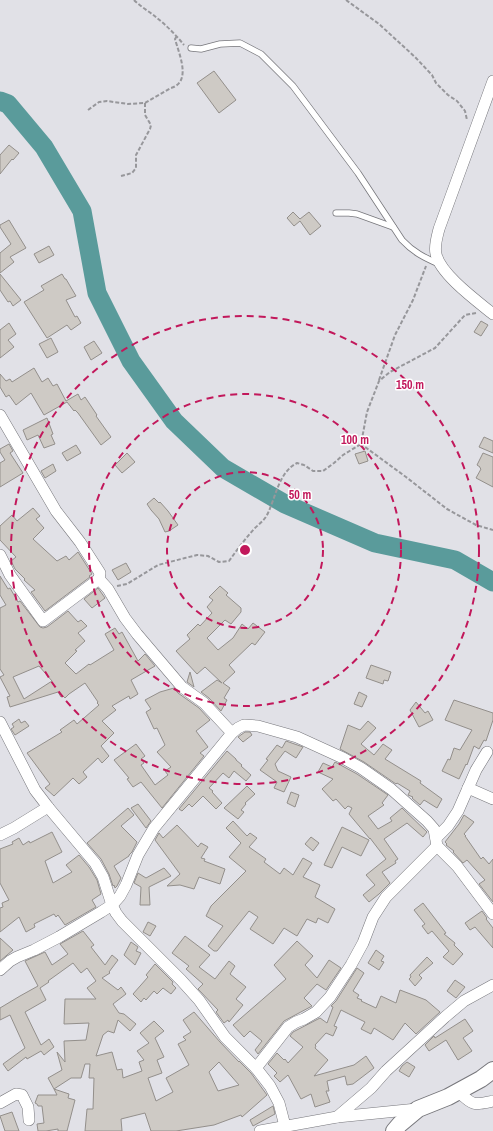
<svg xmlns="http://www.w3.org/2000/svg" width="493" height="1131" viewBox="0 0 493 1131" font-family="'Archivo Narrow',sans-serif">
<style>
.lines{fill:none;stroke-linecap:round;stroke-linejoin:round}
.river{stroke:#5a9b9b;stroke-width:19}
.building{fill:#cecac5;stroke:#938f8b;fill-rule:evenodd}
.lane-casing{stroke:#77777c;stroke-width:7}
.street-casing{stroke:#77777c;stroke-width:12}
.secondary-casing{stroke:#77777c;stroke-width:18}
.path{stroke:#97979b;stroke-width:2;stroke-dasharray:4 2;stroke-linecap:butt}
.lane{stroke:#fff;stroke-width:5.5}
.street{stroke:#fff;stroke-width:11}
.secondary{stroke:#fff;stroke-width:16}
.ring{fill:none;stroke:#c2185b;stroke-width:2;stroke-dasharray:7 5}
.centre{fill:#c2185b;stroke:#fff;stroke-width:2}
.ring-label{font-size:12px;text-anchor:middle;font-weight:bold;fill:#c2185b;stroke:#fff;stroke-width:3;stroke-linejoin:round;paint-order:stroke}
</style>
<rect width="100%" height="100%" fill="#e1e1e7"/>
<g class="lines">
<!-- river -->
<polyline class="river" points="0,101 8,104 44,147 82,211 97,293 131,361 174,421 223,468 285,504 375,543 455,560 493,582"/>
</g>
<!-- building -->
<g class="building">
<polygon points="214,71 236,100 219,113 197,83"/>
<polygon points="9,145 19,153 13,160 12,159 0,174 0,155"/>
<polygon points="293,212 300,219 309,212 321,226 310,235 300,221 294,226 287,218"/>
<polygon points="9,220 26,248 10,257 14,262 0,273 0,253 11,244 0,227 0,225"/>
<polygon points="49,246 54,255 39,263 34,254"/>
<polygon points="0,274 21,300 13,306 10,301 8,302 0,290"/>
<polygon points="62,274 65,279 66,279 76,296 66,300 75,317 77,316 81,323 71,330 67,325 47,338 24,302 44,290 41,286"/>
<polygon points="481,321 488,325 481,336 474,332"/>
<polygon points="9,323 16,334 8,340 14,347 0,358 0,330"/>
<polygon points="51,338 58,352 47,358 39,344"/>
<polygon points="94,341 102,353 91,360 84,347"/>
<polygon points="34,368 42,382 48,378 53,386 57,384 66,401 78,394 81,400 85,397 97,415 96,416 111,437 101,445 78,413 75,410 74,411 67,402 44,415 31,393 16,405 9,395 6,397 0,387 0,374 6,381 10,379 12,382"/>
<polygon points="47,418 53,434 51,435 55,444 44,448 38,435 27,440 23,430"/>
<polygon points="484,437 493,441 493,453 479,447"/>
<polygon points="9,444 13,451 10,453 23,473 0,487 0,463 5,460 0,452 0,449"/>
<polygon points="76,445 81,453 67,461 62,453"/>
<polygon points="365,451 368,461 359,464 355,454"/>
<polygon points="127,453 135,462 122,473 115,465"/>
<polygon points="483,453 493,457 493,487 476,478 481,469 480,468 480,467 477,465"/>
<polygon points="53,464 56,471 45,478 41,471"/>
<polygon points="154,498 159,503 160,502 168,511 178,525 169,531 165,532 159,519 151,510 147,504"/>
<polygon points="33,508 40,516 36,519 44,528 33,539 57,561 66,556 69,560 78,552 92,574 89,576 90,577 45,611 31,592 35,590 24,580 25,579 15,569 11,561 16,557 0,540 0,526 12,515 17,521"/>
<polygon points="126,563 131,572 118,580 112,570"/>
<path d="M0,576L8,589L10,588L18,602L20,601L40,627L43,628L47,627L68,611L78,622L81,620L87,626L78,633L85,641L75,650L77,651L65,663L76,674L89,664L90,665L114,650L105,634L115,628L119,634L122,632L138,661L145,654L155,666L131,680L138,694L130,699L129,696L112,706L116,710L102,721L114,733L101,746L109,756L102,763L98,758L83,772L87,777L79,784L73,778L54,796L45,788L50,784L27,753L62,732L60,730L74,720L77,724L99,705L97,703L98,702L85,683L69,694L65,698L63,696L61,697L58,692L10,707L7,697L10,696L0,677L4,675L0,669V608L6,605L0,595ZM39,666L52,681L24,699L13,677Z"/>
<polygon points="220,586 228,593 226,595 241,608 241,612 231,624 225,620 207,638 218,650 233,638 242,624 248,629 253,623 265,632 255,645 252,643 229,665 235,672 223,683 230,688 224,698 227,700 221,711 209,698 201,692 217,680 222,683 205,667 197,674 176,651 190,639 187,635 198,624 200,626 212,613 207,607 213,600 209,597"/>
<polygon points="98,588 105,598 92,608 84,599"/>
<polygon points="371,665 391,672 388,681 384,680 383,684 366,678"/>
<polygon points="190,672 194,687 187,682"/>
<polygon points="174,688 178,693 199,708 210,720 196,731 208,747 200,753 204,756 162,808 141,782 133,787 127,779 129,778 114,760 136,744 145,756 141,759 144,763 141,765 155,785 168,775 165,771 171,767 157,752 165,745 157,728 154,729 146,712 151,709 145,700 160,692"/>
<polygon points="359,692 367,696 362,707 354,704"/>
<polygon points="454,700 493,713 493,720 486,741 484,740 479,749 474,746 467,765 466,764 459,779 442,771 448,759 450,760 454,748 460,750 472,730 445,720"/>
<polygon points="416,702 425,713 428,711 433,720 419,727 410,710"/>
<polygon points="19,719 21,723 25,721 29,726 15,735 11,729 14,727 12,724"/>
<polygon points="368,721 376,728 361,744 374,755 383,744 392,750 385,759 421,781 420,783 442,799 437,808 424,800 420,805 412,798 413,797 408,795 410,791 397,783 396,784 364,762 340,749 348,725 360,730"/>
<polygon points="245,732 250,732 252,735 243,742 238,737"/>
<polygon points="286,741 303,747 296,758 285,751 275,764 278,771 291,777 284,792 274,788 277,782 260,770 268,760 266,759 277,745 282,748"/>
<polygon points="227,751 236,759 236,760 242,765 241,766 251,775 246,781 234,771 229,778 223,773 209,788 213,791 212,792 222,803 216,809 203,796 192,807 189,804 182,811 179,809"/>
<polygon points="335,762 357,774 388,795 382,803 384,805 368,816 378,829 392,821 390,818 402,808 427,832 423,837 407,823 384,839 398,859 395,861 396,863 382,872 390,883 379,894 369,902 363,895 375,885 366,875 386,859 370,838 370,839 349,814 352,808 348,806 345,809 336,799 333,801 322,789 333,779 318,772 323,763 332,767"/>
<polygon points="247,786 255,794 245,803 246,804 241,810 244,812 238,819 224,808"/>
<polygon points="291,792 299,795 295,807 287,803"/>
<polygon points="138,804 151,821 146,828 131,808"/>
<polygon points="128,808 134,815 121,826 137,842 132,852 129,855 129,856 114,866 121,878 117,886 115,888 114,885 113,886 109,874 101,859 87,843"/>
<polygon points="464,815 474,822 464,834 466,836 465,836 481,859 483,857 489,864 493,859 493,902 479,884 485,880 467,860 463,863 453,852 454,851 446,845 447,844 445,842 459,824"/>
<polygon points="233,821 247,836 250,833 257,838 249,847 266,859 264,862 280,874 284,868 293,875 303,858 312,863 303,877 320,885 315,897 335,909 328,923 318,918 316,923 307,919 297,936 284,928 273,944 250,929 258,917 249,911 217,951 214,951 208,946 223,926 206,916 211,906 246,871 229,857 241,843 226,828"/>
<polygon points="177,825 198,847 201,843 208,847 201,858 205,859 204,861 225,869 220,884 199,877 194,889 180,885 167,886 180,874 155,840 159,833 163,838"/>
<polygon points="342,827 369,840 361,856 342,847 332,868 324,865"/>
<polygon points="52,832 62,852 45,861 53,883 72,872 66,865 79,855 89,867 97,880 101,894 92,900 96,907 65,925 58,915 56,917 54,914 34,924 35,927 26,932 19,917 0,932 0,908 3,907 2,903 9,900 0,883 0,849 13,844 12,842 19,838 23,845 29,841 30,843"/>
<polygon points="311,837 319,843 313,851 305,844"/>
<polygon points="164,868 171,876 149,887 150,905 140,905 141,887 134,883 138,873 146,878"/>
<polygon points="423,903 446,933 444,934 455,943 454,945 463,954 453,965 443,957 449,951 432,931 428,934 422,926 425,924 414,910"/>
<polygon points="482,911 487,918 486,919 493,928 493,948 475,927 470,930 465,923"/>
<polygon points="148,922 156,926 150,936 143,932"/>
<path d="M83,931L94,945L91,947L105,965L112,955L118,960L109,972L110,973L102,978L118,990L121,987L126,994L113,1004L119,1013L124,1014L136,1024L130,1031L118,1020L114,1033L108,1031L103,1035L96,1056L112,1052L117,1070L122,1069L123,1078L142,1071L139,1062L144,1060L137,1051L149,1043L140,1033L154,1021L164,1031L155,1038L164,1057L157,1060L162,1073L148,1078L156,1101L173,1092L166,1078L189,1065L178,1044L186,1040L183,1037L191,1032L183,1020L194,1012L220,1042L239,1062V1061L251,1073L267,1095L242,1117L241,1115L214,1125L176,1131H151L145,1113L121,1119L122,1131H85L87,1109H93L94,1078H89L90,1064H85L81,1078H71L54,1089L48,1078L62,1070L57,1052L65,1062L64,1041L86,1040L89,1023L64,1024L65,999H96L87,988L96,981L87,968L81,973L73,963L48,981L49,982L40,988L46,1000L25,1012L41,1045L49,1039L54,1047L44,1055L41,1051L27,1059L26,1057L8,1071L3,1064L25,1048L10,1015L0,1020V1008L20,996L38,986L25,961L45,952L52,965L68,954L60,944ZM219,1062L239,1085L218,1091L209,1072Z"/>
<polygon points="185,936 210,955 199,967 215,979 229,961 235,966 230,974 246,987 236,999 243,1005 229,1022 228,1020 224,1023 216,1012 218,1010 198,989 203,984 186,969 189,966 172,953"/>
<polygon points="0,938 13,950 0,961"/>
<polygon points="297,941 313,956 305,965 317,978 329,960 341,968 326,990 317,984 304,998 312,1006 284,1021 258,1054 255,1050 262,1041 250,1031 244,1037 233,1025 286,979 274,965"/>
<polygon points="131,942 138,947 136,951 141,953 135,965 124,955"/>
<polygon points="376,950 384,956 381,961 384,962 379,970 368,963"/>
<polygon points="427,957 433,963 419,975 422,978 415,986 409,979 411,977 410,975"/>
<polygon points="155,964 173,982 172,984 176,988 171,994 163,988 157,994 154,991 146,1000 144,998 141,1002 133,994 148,977 146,975"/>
<polygon points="357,968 364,973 353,991 359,995 357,998 362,1000 361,1001 376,1008 381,996 396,1003 400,990 426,1000 440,1012 416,1034 405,1023 393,1040 374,1028 371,1034 361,1029 365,1022 341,1010 334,1026 337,1027 333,1036 326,1033 315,1045 316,1046 315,1048 328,1060 314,1076 354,1065 366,1056 374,1068 353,1084 347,1085 345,1076 327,1081 329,1091 326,1091 330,1102 315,1107 311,1094 301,1099 288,1075 280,1082 274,1076 277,1073 268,1064 277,1053 284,1060 285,1059 288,1063 303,1047 290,1036 293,1032 320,1018 327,1023 333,1007 331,1006 336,1001"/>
<polygon points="455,980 465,987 456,998 447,991"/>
<polygon points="465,1019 473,1031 463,1038 472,1051 458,1060 446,1040 429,1051 425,1045 434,1036 435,1038"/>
<polygon points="407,1062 415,1067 409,1077 399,1071 402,1066"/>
<polygon points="54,1089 69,1094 68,1098 75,1100 67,1131 58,1131 58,1129 46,1131 38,1131 37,1124 44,1123 42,1106 38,1106 37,1104 35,1103 38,1095 57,1095"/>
<polygon points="273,1106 275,1114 253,1126 250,1120"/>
<polygon points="12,1112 19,1131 5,1131 0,1116"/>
</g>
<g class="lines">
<!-- lane casing -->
<g class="lane-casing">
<g id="lane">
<path d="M191,48L201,49L220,44L240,43L261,54L293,86L358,173L402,240C413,252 425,258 439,264"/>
<polyline points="336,213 349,213 357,214 393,227"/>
</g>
</g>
<!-- street casing -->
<g class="street-casing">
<g id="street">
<path d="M493,81L439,229C437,237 434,246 436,254C440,274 477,301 493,314"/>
<polyline points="0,415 56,511 80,542 100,573 99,579 108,589 125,618 137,634 182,687 204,703 232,733"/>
<polyline points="0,555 10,575 43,621 99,579"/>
<polyline points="0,722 35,790 48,807 95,863 103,877 112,905 116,913 122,921 181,980 199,1000 225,1037 256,1068 270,1086 279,1103 285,1126"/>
<polyline points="468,788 493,799"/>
<polyline points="0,835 14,828 48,807"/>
<polyline points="436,838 448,826 458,811 476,770 487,752"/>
<polyline points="0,970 10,961 17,957 34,950 59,937 101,912 112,905 120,896 126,885 138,855 154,828 232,733 238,728 244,725 258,726 297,737 343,758 361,768 391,789 427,821 434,829 437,846 457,866 493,914"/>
<polyline points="256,1068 288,1027 296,1022 304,1019 316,1012 330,997 351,965 363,943 373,917 386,897 437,846"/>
<path d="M459,1092C473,1106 474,1105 493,1101"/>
<polyline points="0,1103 16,1094 22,1095 28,1107 29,1120"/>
<polyline points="337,1117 371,1088 386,1071 445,1017 464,1001 493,985"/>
<polyline points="260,1131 337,1117 417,1109"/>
</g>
</g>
<!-- secondary casing -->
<g class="secondary-casing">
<polyline id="secondary" points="394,1131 400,1124 418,1109 448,1097 481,1079 493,1070"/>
</g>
<!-- path -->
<g class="path">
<path d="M134,0C141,7 150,12 157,18C167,26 176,35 184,45"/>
<polyline points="346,0 379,24 415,57 432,75 436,83 448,95 457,101 465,111 467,120"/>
<path d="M88,110L99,102L107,101L128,104L145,103L171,88C192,82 179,54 175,39L177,36"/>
<polyline points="121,176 132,173 136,168 136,155 150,129 151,125 145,115 145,103"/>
<polyline points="476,313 465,315 435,348 390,372 379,381 367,412 361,444 406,477 447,509 476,525 493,530"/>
<polyline points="379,380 395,335 413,300 426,266"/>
<path d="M117,586L127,584L158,565L185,558L197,555L208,556L219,562L229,561C237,550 245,539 254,529C259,524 265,520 268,513C276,496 279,472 297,463L304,465L313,471H323L334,463L343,455L361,444"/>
</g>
<!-- lane -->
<use href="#lane" class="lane"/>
<!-- street -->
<use href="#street" class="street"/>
<!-- secondary -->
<use href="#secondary" class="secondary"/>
</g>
<!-- distance rings -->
<g class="ring">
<circle cx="245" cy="550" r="78"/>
<circle cx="245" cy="550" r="156"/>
<circle cx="245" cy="550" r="234"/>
</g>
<circle cx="245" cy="550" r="6" class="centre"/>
<g class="ring-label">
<text x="410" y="389">150 m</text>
<text x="355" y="444">100 m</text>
<text x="300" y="499">50 m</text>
</g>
</svg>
